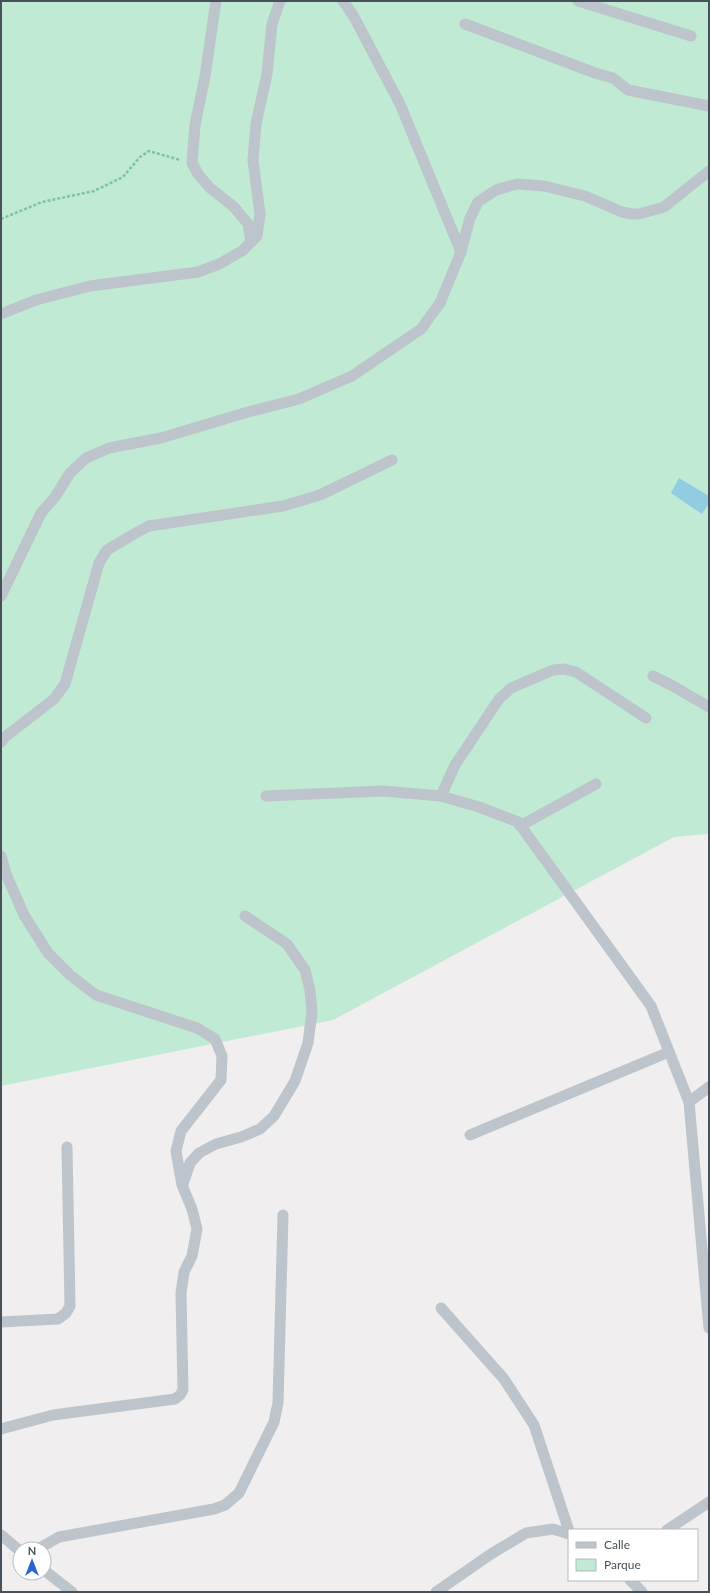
<svg xmlns="http://www.w3.org/2000/svg" width="710" height="1593" viewBox="0 0 710 1593" font-family="Lato,sans-serif">
<style>
.green{fill:#c0ead3}
.water{fill:#91cce3}
.lines{fill:none;stroke-linecap:round;stroke-linejoin:round}
.path{stroke:#7bc4a6;stroke-width:2.5;stroke-dasharray:3 2;stroke-linecap:butt}
.minor{stroke:#bdc4cb;stroke-width:11}
</style>
<rect width="100%" height="100%" fill="#f0eeee"/>
<!-- green -->
<polygon class="green" points="1,1 709,1 709,834 674,837 333,1020 1,1086"/>
<!-- water -->
<polygon class="water" points="679,478 709,496 709,503 702,514 671,493"/>
<g class="lines">
<!-- path -->
<polyline class="path" points="1,219 42,202 94,191 123,177 140,157 149,151 180,160"/>
<!-- minor -->
<g class="minor">
<polyline points="216,1 205,76 195,125 192,163 198,174 209,187 234,207 248,224 251,242"/>
<polyline points="343,1 353,15 400,104 461,252"/>
<polyline points="578,1 691,36"/>
<polyline points="465,24 595,73 613,78 628,90 709,106"/>
<polyline points="1,314 36,300 90,286 198,272 219,264 242,251 257,236 260,214 253,160 256,124 267,74 272,24 280,1"/>
<polyline points="1,596 41,513 55,497 70,473 86,458 109,448 161,438 248,412 299,399 352,376 421,329 440,303 461,252 470,218 478,202 496,190 517,184 544,186 585,196 622,212 632,214 639,214 664,207 709,171"/>
<polyline points="653,676 673,686 709,707"/>
<polyline points="1,742 5,737 54,699 65,684 99,563 107,550 134,534 149,526 283,506 320,495 392,460"/>
<polyline points="266,796 383,791 441,796 479,807 518,822 651,1006 689,1102 709,1328"/>
<polyline points="441,796 455,765 499,699 511,688 553,670 564,669 576,672 646,718"/>
<polyline points="520,826 596,784"/>
<polyline points="1,856 6,874 24,915 48,953 70,975 96,995 197,1028 215,1039 222,1056 221,1080 181,1131 176,1151 182,1185 192,1209 197,1229 192,1256 184,1272 181,1293 183,1390 180,1395 175,1399 53,1415 1,1429"/>
<polyline points="689,1102 709,1087"/>
<polyline points="470,1135 669,1052"/>
<polyline points="183,1184 190,1163 199,1153 216,1144 241,1137 260,1129 274,1116 295,1081 308,1043 312,1012 310,990 305,970 287,944 245,916"/>
<polyline points="441,1308 504,1379 534,1425 569,1531"/>
<polyline points="1,1322 58,1319 66,1313 70,1306 67,1147"/>
<polyline points="667,1530 709,1502"/>
<polyline points="1,1535 20,1551"/>
<polyline points="38,1549 59,1537 214,1509 225,1505 239,1493 274,1422 278,1403 283,1215"/>
<polyline points="44,1570 72,1592"/>
<polyline points="630,1580 642,1592"/>
<polyline points="436,1592 491,1554 526,1533 553,1529 569,1534"/>
</g>
</g>
<!-- border -->
<rect width="710" height="1593" fill="none" stroke="#485059" stroke-width="4"/>
<!-- legend -->
<rect x="568" y="1529" width="130" height="52" fill="#ffffff" stroke="#b6b9bd"/>
<rect x="576" y="1542" width="20" height="6" fill="#bdc4cb" stroke="#b6b9bd"/>
<text x="604" y="1549" font-size="12" fill="#485059">Calle</text>
<rect x="576" y="1559" width="20" height="12" fill="#c0ead3" stroke="#b6b9bd"/>
<text x="604" y="1569" font-size="12" fill="#485059">Parque</text>
<!-- north arrow -->
<g transform="translate(32 1561)"><circle r="19" fill="#ffffff" stroke="#b6b9bd"/>
<path d="M0-3L7 15L0 10L-7 15Z" fill="#2a65cd"/>
<text y="-6" font-size="11" font-weight="bold" text-anchor="middle" fill="#485059">N</text>
</g>
</svg>
